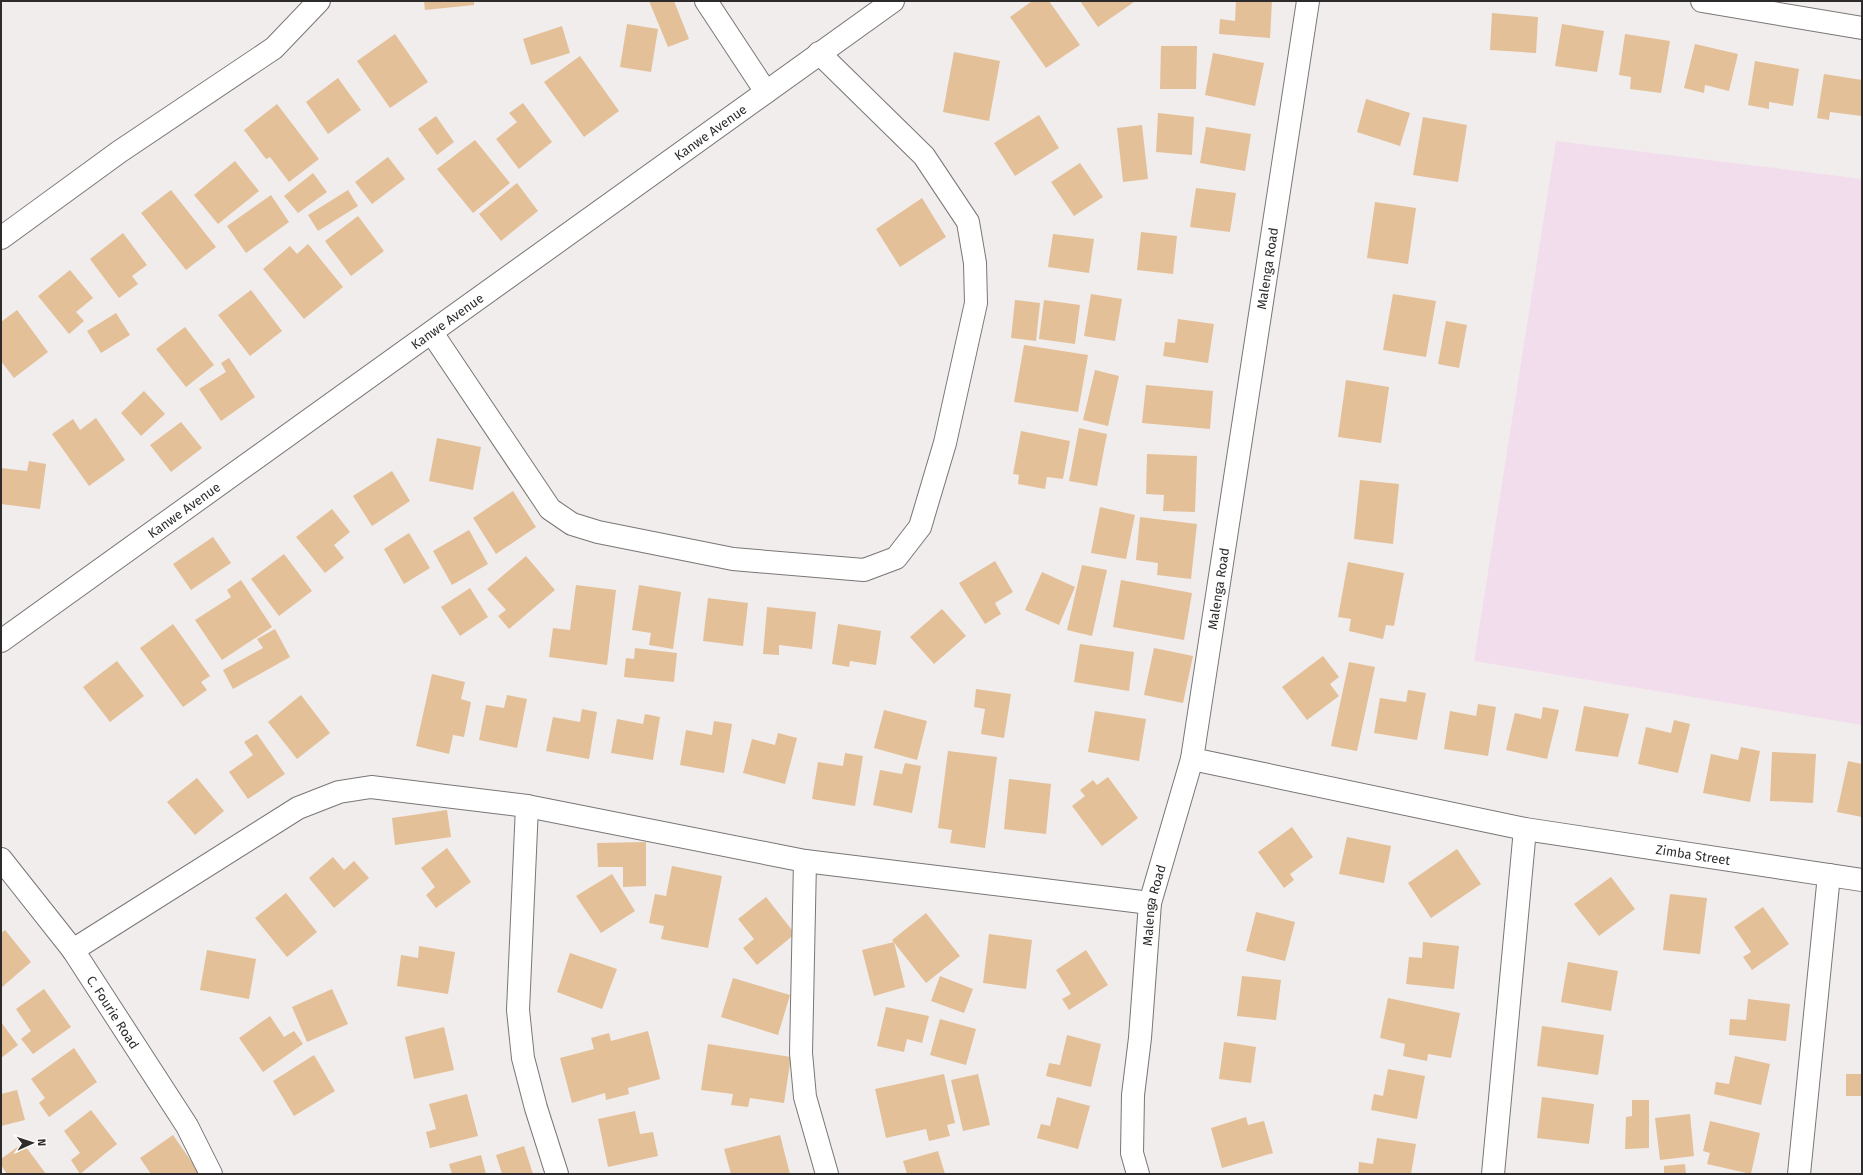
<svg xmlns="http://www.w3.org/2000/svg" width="1863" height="1175" viewBox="0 0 1863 1175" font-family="'Fira Sans',sans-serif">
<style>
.education{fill:#f2dded}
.building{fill:#e3c098}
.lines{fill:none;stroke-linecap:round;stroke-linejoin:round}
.minor-casing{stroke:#797675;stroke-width:24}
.major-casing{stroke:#797675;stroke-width:24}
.minor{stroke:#fff;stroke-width:22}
.major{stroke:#fff;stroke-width:22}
.labels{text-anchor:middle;stroke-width:3;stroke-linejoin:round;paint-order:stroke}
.street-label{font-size:13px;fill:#2d2b2b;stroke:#fefbfa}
</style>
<rect width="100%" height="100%" fill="#f1edec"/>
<!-- education -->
<polygon class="education" points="1556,141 1862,179 1862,725 1474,661"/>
<!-- building -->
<g class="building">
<polygon points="424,1 474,1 474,5 425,10"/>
<polygon points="649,1 674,1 689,39 668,47"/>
<polygon points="1032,1 1049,1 1080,45 1046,68 1010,17"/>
<polygon points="1080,1 1133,1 1134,2 1098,27"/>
<polygon points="1236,1 1272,1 1270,38 1219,34 1220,19 1235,21"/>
<polygon points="1492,13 1538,17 1536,53 1490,50"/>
<polygon points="627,24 658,29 651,72 620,67"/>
<polygon points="1562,24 1604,31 1597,72 1555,66"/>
<polygon points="562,26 570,53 531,65 523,39"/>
<polygon points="395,34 428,82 390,108 357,61"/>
<polygon points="1625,34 1670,41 1661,93 1630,89 1631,77 1619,75"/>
<polygon points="1695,44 1738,54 1729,91 1705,85 1704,93 1684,88"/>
<polygon points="1161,46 1197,46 1196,89 1160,89"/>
<polygon points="954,52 1000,61 989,121 943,112"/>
<polygon points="1213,53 1264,63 1255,106 1205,95"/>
<polygon points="580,56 619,111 584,137 544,82"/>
<polygon points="1755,61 1799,69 1793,106 1769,102 1769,109 1748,105"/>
<polygon points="1824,74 1862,80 1862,116 1830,112 1829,120 1817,118"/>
<polygon points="338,78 361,110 328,134 306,102"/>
<polygon points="1366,99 1410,113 1400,146 1357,132"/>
<polygon points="523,103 552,142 519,169 496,139 517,122 509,113"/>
<polygon points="277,104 319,159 289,182 270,157 266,159 244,130"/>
<polygon points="1158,113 1194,117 1192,155 1156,152"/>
<polygon points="1039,115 1059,148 1015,176 994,143"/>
<polygon points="436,116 454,142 437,155 418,129"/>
<polygon points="1423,117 1467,125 1458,182 1413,175"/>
<polygon points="1142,125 1148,179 1123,182 1117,128"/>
<polygon points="1206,127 1251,134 1245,171 1200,163"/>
<polygon points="475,140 510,183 473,213 437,169"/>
<polygon points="388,157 405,179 372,204 355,182"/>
<polygon points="235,161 259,191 218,224 194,195"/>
<polygon points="1080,163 1103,197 1074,216 1051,182"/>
<polygon points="313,173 327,192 298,213 284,196"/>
<polygon points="517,183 538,211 501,241 479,214"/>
<polygon points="1196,188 1236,193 1230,232 1190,227"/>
<polygon points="171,190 216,247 186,270 141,213"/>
<polygon points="348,190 358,206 318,231 308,215"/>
<polygon points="271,195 289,222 246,253 227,226"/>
<polygon points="922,198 946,237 900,267 876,229"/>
<polygon points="1375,202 1416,208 1408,264 1367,258"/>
<polygon points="358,216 384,251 351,276 325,241"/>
<polygon points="1141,232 1177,236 1173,274 1137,270"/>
<polygon points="123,233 147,265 132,276 138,284 119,298 90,259"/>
<polygon points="1053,234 1094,239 1089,273 1048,267"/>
<polygon points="308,244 343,287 304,319 263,269 290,246 297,254"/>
<polygon points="70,270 93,298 76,312 84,321 69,334 38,296"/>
<polygon points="251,290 282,331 250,356 218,315"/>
<polygon points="1091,294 1122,299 1115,341 1084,336"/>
<polygon points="1393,294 1436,301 1426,357 1383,350"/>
<polygon points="1015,300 1040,303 1036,341 1011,338"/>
<polygon points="1044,300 1080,305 1075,344 1039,339"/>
<polygon points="17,310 48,352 14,378 1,361 1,322"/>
<polygon points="116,313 130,335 101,353 87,331"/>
<polygon points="1178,319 1214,324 1208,363 1163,356 1165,342 1175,343"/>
<polygon points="1446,321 1467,325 1459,368 1438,364"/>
<polygon points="185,327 214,365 186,387 156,349"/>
<polygon points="1024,345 1088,355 1078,412 1014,402"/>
<polygon points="229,358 255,397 221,421 199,389 226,372 221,363"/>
<polygon points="1095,370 1119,376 1108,426 1083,420"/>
<polygon points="1346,380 1389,387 1381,443 1338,437"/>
<polygon points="1146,385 1213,391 1210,429 1142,423"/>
<polygon points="144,391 165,414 141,436 121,413"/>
<polygon points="96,418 125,460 89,486 52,434 73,419 80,430"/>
<polygon points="181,422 202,448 171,472 150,445"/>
<polygon points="1079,428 1107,434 1097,486 1069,481"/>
<polygon points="1021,431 1070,441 1063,479 1047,477 1045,489 1018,484 1019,475 1013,474"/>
<polygon points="437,438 481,447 473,490 429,481"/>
<polygon points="1147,454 1197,456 1195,512 1163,511 1164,495 1146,494"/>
<polygon points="29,461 46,464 40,509 1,504 1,468 27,471"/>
<polygon points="392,471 410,501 372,526 353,496"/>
<polygon points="1360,480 1399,484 1393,544 1354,539"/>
<polygon points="513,491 536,527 496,554 473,518"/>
<polygon points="1100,507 1135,515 1126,559 1091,553"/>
<polygon points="332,509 350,532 334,545 344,558 325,573 296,537"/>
<polygon points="1140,517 1197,524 1191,579 1157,575 1158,563 1136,560"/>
<polygon points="469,530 488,564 452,585 433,551"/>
<polygon points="409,533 430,568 404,584 384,549"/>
<polygon points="213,537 231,563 191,590 173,564"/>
<polygon points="284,554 312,591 279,616 251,579"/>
<polygon points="526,556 555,590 509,629 498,616 506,610 487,589"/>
<polygon points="995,561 1013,592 995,603 1001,614 985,624 959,583"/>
<polygon points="1348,562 1404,573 1394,626 1386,625 1383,639 1349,631 1351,619 1338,617"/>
<polygon points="1082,565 1107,570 1092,636 1067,630"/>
<polygon points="1042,572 1075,587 1059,625 1025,610"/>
<polygon points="241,580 272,627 222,660 195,620 231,597 227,590"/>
<polygon points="1121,580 1192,593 1184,640 1113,627"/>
<polygon points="576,585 616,590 607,665 549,657 553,628 570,630"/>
<polygon points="639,585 681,592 673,649 649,645 651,633 632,630"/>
<polygon points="470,588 488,617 460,636 441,607"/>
<polygon points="708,598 748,603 743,646 703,641"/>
<polygon points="767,607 816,612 812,649 779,645 779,655 763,654"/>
<polygon points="942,609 966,636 934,664 910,637"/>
<polygon points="173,624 210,676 201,682 207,690 183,707 140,648"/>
<polygon points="838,624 881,631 876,665 850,661 849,667 832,664"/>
<polygon points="275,629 290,657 233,689 223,670 263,648 257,639"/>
<polygon points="1080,644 1134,652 1129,691 1074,682"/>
<polygon points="635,648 677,653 674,682 624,677 626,658 634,659"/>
<polygon points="1154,648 1193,656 1183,703 1144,695"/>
<polygon points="1323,656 1339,677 1330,684 1339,696 1307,720 1282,687"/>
<polygon points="117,661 144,696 110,722 83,687"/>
<polygon points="1349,662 1375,667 1357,751 1331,746"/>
<polygon points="432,674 465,682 461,699 471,702 464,737 453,735 449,754 416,746"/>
<polygon points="976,689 1011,694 1004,738 981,734 985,709 974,707"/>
<polygon points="1408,690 1426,693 1417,740 1374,733 1380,698 1406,702"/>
<polygon points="301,695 330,733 297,759 268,722"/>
<polygon points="507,695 527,699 517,748 479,740 486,705 504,708"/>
<polygon points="1478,704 1496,707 1488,756 1444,749 1450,711 1476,716"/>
<polygon points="1584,706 1629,714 1618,757 1575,751"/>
<polygon points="1543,707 1559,710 1547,759 1506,750 1515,713 1541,719"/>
<polygon points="582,709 597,712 589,759 546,751 553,717 580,722"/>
<polygon points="884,710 927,721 917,760 874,748"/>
<polygon points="1095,711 1146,719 1139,761 1088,752"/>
<polygon points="645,714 660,717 653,760 611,753 617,719 643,724"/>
<polygon points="1674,720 1690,724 1678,773 1638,764 1646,727 1671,733"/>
<polygon points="714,721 732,724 724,773 680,765 686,730 712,735"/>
<polygon points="778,733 797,738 785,784 743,773 752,739 775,745"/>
<polygon points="257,734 285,774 248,799 229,772 253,755 244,742"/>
<polygon points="1741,747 1760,751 1750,802 1703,793 1711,754 1738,760"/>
<polygon points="948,751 997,757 985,848 950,843 952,830 938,828"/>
<polygon points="1772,752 1816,754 1813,803 1770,801"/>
<polygon points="845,753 863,756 855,806 812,799 818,762 843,766"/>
<polygon points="1848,761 1862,764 1862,817 1837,812"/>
<polygon points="905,763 921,766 912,813 873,805 880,770 902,774"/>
<polygon points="1108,777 1138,818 1102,846 1072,806 1085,796 1080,790 1093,780 1097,785"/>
<polygon points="197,778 224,811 195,835 167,802"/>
<polygon points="1009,779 1051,784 1046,834 1004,829"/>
<polygon points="447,810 451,837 395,845 392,818"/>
<polygon points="1292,827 1313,857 1290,874 1294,880 1284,888 1258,852"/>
<polygon points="1347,837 1391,846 1384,883 1339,874"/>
<polygon points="646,842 646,886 623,887 623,867 598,867 597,843"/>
<polygon points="447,848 471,882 436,908 426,895 435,887 421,868"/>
<polygon points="1457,849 1481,884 1431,918 1408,883"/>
<polygon points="333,857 344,870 354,861 369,878 334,908 309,878"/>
<polygon points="672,866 722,876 708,948 661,939 664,926 649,923 655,894 666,896"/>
<polygon points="612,874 635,911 601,933 576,896"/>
<polygon points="1611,877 1635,909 1599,936 1574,904"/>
<polygon points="286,893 317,932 287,957 255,918"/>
<polygon points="1670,894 1707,898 1700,954 1663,950"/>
<polygon points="766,897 795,934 757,965 743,948 754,939 738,919"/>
<polygon points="1763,907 1789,944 1752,970 1743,957 1751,952 1734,927"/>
<polygon points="1256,912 1295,922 1285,961 1246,951"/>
<polygon points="926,913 960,956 926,983 892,940"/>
<polygon points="5,930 31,962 1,988 1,933"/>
<polygon points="989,934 1032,940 1026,989 983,983"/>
<polygon points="894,942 905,987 874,996 862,950"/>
<polygon points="1423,942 1459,946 1454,989 1406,984 1409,957 1422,958"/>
<polygon points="419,946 455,952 448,994 397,986 401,955 418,958"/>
<polygon points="207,950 256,959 249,999 200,990"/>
<polygon points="1086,950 1108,985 1069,1010 1062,999 1071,994 1056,970"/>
<polygon points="570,953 617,969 602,1009 557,992"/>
<polygon points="1568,962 1618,971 1611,1011 1561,1002"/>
<polygon points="940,976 973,989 964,1013 931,1001"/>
<polygon points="1242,976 1281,980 1276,1020 1237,1016"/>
<polygon points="733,978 790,995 778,1035 721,1017"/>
<polygon points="44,989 71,1027 33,1054 21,1039 31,1031 16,1009"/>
<polygon points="332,989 348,1024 307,1042 292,1007"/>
<polygon points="1388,998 1460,1013 1451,1058 1428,1054 1427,1061 1403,1056 1405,1044 1380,1038"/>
<polygon points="1748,999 1790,1004 1786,1041 1729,1035 1730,1019 1746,1020"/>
<polygon points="886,1007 929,1016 922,1043 907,1039 904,1052 877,1046"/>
<polygon points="270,1016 284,1037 294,1031 303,1044 263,1072 239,1038"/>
<polygon points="940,1019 976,1029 966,1065 930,1055"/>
<polygon points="1,1022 18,1045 1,1058"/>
<polygon points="1542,1026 1604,1035 1598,1075 1537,1066"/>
<polygon points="444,1027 454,1070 414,1079 405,1037"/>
<polygon points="648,1031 660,1079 628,1088 629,1094 606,1100 605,1093 572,1103 560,1058 594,1049 591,1038 609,1033 611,1041"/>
<polygon points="1067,1035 1101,1044 1091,1087 1046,1076 1049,1063 1060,1065"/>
<polygon points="1224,1042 1256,1047 1251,1083 1219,1079"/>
<polygon points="708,1044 791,1057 784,1103 750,1098 748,1107 731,1105 733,1094 701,1090"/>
<polygon points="74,1048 97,1082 49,1117 39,1103 45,1098 31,1079"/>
<polygon points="314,1055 335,1091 294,1116 273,1081"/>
<polygon points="1735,1056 1770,1064 1761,1105 1714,1094 1716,1082 1729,1084"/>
<polygon points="1388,1069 1425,1076 1417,1119 1371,1110 1374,1094 1383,1096"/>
<polygon points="944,1074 955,1123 947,1125 950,1136 929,1141 926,1129 886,1138 875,1089"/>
<polygon points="978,1074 990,1125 963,1131 951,1080"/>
<rect x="1846" y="1074" width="16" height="22"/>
<polygon points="17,1090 25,1120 1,1126 1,1094"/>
<polygon points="467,1094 478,1136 430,1148 426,1132 436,1129 429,1104"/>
<polygon points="1057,1097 1090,1106 1078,1149 1037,1138 1041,1124 1050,1126"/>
<polygon points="1542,1097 1594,1104 1589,1144 1537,1138"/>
<polygon points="1632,1100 1649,1100 1649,1148 1625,1149 1626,1117 1632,1116"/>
<polygon points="91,1110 117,1144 80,1174 71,1160 80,1153 64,1131"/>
<polygon points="635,1111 640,1134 653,1132 658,1156 608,1167 598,1119"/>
<polygon points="1690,1114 1694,1156 1660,1160 1655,1118"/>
<polygon points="1246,1117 1248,1125 1264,1121 1273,1153 1222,1168 1211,1128"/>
<polygon points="1710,1121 1760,1133 1751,1174 1707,1164 1710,1153 1703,1151"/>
<polygon points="173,1135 200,1174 151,1174 140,1158"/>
<polygon points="780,1135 790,1174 731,1174 724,1149"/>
<polygon points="1377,1138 1416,1144 1411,1174 1358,1174 1359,1162 1373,1164"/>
<polygon points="23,1143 46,1174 7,1174 1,1165 1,1159"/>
<polygon points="524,1146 533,1174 502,1174 496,1155"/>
<polygon points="938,1151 945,1174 907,1174 903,1161"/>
<polygon points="481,1155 486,1174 452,1174 449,1164"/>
<polygon points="1685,1164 1686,1174 1664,1174 1664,1166"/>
</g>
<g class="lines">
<!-- minor casing -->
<g class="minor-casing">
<g id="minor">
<polyline points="706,1 766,92"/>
<polyline points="1702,1 1862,28"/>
<polyline points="1,238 119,152 274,48 319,1"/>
<polyline points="432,333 550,509 572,524 598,532 733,559 864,570 896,558 920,527 945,443 976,303 975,263 968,222 924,156 819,53"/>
<polyline points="1192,759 1525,829 1493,1174"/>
<polyline points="527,806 518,1010 523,1058 536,1108 557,1174"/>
<path id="s1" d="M1525,829L1862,880"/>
<path id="s2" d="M1,859L73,950L187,1126L211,1174"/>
<polyline points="805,861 801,1053 805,1097 827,1174"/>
<polyline points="73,950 298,808 339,792 371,787 527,806 805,861 1150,903"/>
<path id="s3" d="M1138,1174L1132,1153L1133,1095L1140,1038L1150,903L1192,759L1308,1"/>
<polyline points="1799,1174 1829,875"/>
</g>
</g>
<!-- major casing -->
<g class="major-casing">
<g id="major">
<path id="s4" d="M1,641L893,1"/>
</g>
</g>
<!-- minor -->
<use href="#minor" class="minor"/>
<!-- major -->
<use href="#major" class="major"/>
</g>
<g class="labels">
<!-- street labels -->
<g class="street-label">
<text dy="5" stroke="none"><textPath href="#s4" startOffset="873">Kanwe Avenue</textPath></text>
<text dy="5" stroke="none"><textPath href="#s3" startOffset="919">Malenga Road</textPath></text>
<text dy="5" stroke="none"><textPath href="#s4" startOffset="549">Kanwe Avenue</textPath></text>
<text dy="5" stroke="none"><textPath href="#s4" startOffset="225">Kanwe Avenue</textPath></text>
<text dy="5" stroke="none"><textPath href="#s3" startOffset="595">Malenga Road</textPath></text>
<text dy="5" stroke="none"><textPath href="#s1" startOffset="170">Zimba Street</textPath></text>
<text dy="5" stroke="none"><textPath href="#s3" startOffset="271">Malenga Road</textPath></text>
<text dy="5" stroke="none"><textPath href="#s2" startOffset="190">C. Fourie Road</textPath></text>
</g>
</g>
<!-- border -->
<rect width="1863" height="1175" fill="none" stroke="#2d2b2b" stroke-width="4"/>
<!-- north arrow -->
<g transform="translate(32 1143) rotate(87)" stroke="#fefbfa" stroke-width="3" paint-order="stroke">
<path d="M0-3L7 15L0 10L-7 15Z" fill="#2d2b2b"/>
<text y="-6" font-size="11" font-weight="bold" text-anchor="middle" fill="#2d2b2b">N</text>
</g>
</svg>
